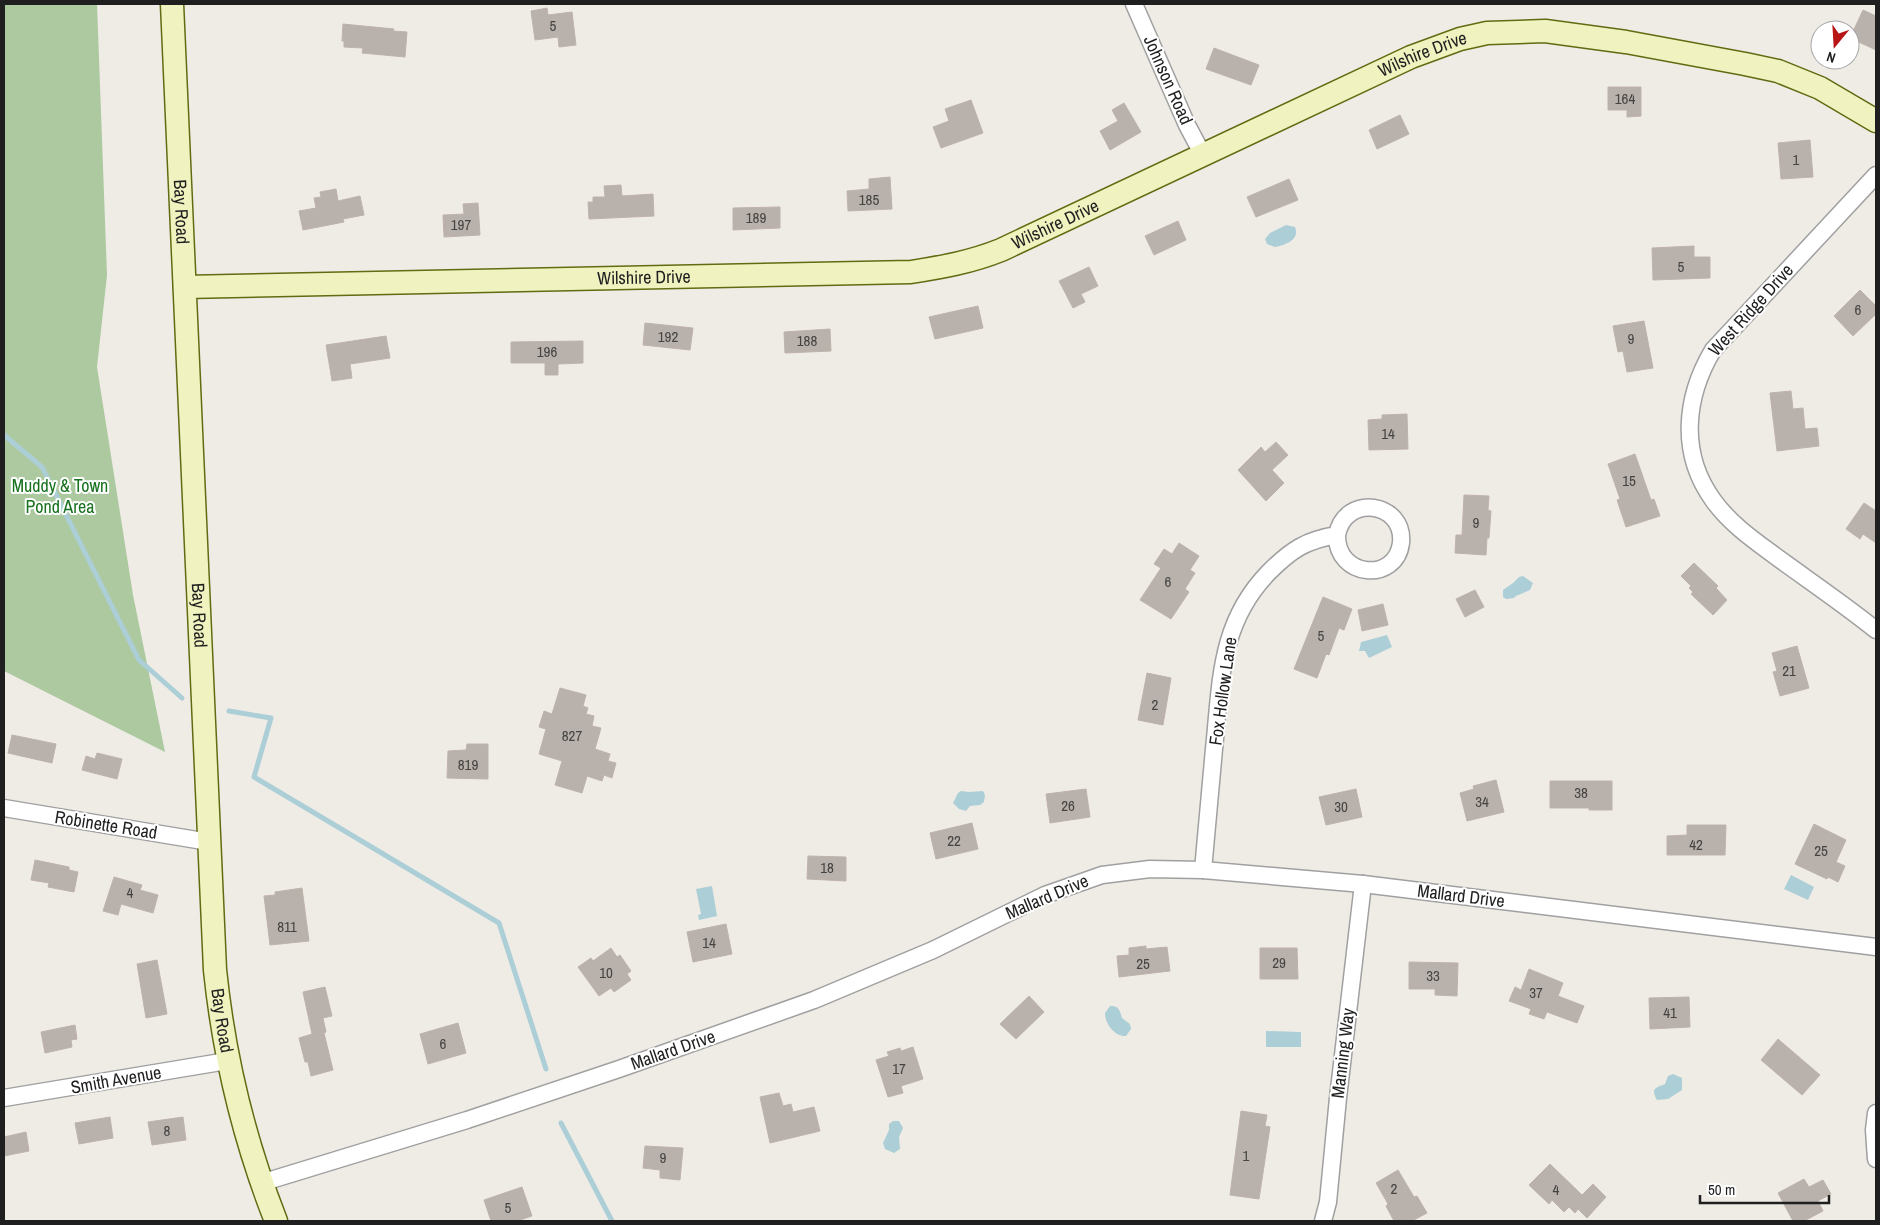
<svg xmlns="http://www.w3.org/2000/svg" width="1880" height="1225" viewBox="0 0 1880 1225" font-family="'Archivo Narrow',sans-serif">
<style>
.forest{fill:#acc9a0}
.water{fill:#acced7}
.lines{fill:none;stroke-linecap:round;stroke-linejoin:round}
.stream{stroke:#acced7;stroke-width:5}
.building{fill:#b8b1ac;stroke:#bfb3aa}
.street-casing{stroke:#a0a0a0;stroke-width:19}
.secondary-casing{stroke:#616b11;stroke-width:25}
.street{stroke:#fff;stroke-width:16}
.secondary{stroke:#f0f3c0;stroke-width:22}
.labels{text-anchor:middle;stroke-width:4;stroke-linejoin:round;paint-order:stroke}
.number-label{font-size:15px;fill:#454442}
.street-label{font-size:18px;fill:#1f1f1f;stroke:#fff}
.park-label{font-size:18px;fill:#18721f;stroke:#fff}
</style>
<rect width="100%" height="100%" fill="#efece6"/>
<!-- forest -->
<polygon class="forest" points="4,4 97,4 107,275 97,367 133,595 165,752 4,671"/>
<!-- water -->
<g class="water">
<path d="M1286,225L1295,227C1300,240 1286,245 1275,247L1267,244L1265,239L1270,233Z"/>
<polygon points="1523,576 1533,583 1530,590 1516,596 1514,598 1506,599 1503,597 1503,590 1513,583 1519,577"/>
<polygon points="1387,635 1392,647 1369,658 1365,651 1359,651 1361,642"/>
<polygon points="961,791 969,792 983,791 985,795 984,802 980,805 970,806 966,811 959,809 953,803 958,793"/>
<polygon points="1791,875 1814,887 1808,900 1784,889"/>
<polygon points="712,886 717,916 699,920 698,915 701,914 696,889"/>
<path d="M1110,1006C1119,1005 1120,1011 1122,1018L1130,1024L1131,1029L1126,1036C1115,1037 1105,1024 1105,1013Z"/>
<polygon points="1266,1031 1301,1032 1301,1047 1266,1047"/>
<path d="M1673,1074L1682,1078V1090L1668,1099L1657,1100C1650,1087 1657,1088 1665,1084L1668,1076Z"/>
<polygon points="893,1121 899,1121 903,1128 899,1137 900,1149 894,1153 885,1149 883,1143 889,1130 889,1124"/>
</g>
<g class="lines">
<!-- stream -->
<g class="stream">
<polyline points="4,435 42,467 139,660 182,698"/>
<polyline points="229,711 271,718 254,777 499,923 546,1069"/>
<polyline points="561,1123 612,1221"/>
</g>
</g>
<!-- building -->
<g class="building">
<polygon points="547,8 548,15 572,12 576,45 559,47 558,37 535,40 531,11"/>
<polygon points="1863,10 1876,16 1876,50 1850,38"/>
<polygon points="343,24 394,29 393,31 407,32 405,57 362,53 363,48 344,47 344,41 342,41"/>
<polygon points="1214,48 1259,65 1251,85 1206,69"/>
<polygon points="1608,87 1641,87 1641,116 1627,117 1627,110 1608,110"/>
<polygon points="971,100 983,133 941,148 933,127 949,121 945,109"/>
<polygon points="1124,103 1141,132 1110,150 1100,131 1118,121 1112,110"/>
<polygon points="1400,115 1409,134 1377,149 1369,130"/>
<polygon points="1810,140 1813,177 1781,179 1778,143"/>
<polygon points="890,177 892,209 848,211 847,191 869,189 869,179"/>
<polygon points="1289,179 1298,200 1256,217 1247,197"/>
<polygon points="621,185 622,196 653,194 654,216 589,219 588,202 593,202 593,197 605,197 604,186"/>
<polygon points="336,189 338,201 360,196 364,215 343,219 344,222 303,230 299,211 316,208 314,198 321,197 320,192"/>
<polygon points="478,203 480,235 444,237 443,215 464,214 463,204"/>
<polygon points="780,207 780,228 733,230 733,208"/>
<polygon points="1178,221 1186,240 1154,255 1145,236"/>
<polygon points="1694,246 1694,257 1710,257 1710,278 1653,280 1652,248"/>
<polygon points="1089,267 1098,286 1081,294 1085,302 1073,308 1059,281"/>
<polygon points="1860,290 1876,306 1876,314 1853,336 1834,316"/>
<polygon points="978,306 983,328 935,339 929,317"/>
<polygon points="1644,321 1653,368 1627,372 1623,351 1618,352 1613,326"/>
<polygon points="645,323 693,328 690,350 643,345"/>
<polygon points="830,329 831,351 785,353 784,332"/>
<polygon points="386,336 390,358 350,364 352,378 332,381 326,345"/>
<polygon points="583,341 583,363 558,364 558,375 545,375 545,363 511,363 511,342"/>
<polygon points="1791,391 1793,409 1803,408 1805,429 1817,428 1819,446 1777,451 1770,393"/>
<polygon points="1407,414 1408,449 1369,450 1368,420 1382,419 1382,415"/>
<polygon points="1276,442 1288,455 1272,470 1284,483 1266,501 1238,470 1261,447 1265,452"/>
<polygon points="1635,454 1651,500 1654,499 1660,516 1626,527 1617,500 1620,499 1608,464"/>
<polygon points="1464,495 1489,496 1488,510 1491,511 1489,538 1487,538 1486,555 1455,553 1456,535 1462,535"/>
<polygon points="1864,503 1876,511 1876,543 1863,534 1860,539 1846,529"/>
<polygon points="1179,543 1199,556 1190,570 1195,573 1185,589 1189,592 1171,619 1140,600 1161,568 1154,564 1164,549 1172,554"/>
<polygon points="1694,563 1718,586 1716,588 1727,600 1713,615 1691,594 1693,592 1689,588 1691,586 1681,576"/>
<polygon points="1475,590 1484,607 1465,617 1456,599"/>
<polygon points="1323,597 1352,609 1344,630 1339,628 1329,655 1326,654 1317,678 1294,669"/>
<polygon points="1383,604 1388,625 1362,631 1358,610"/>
<polygon points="1797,646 1809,688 1780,696 1773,672 1777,671 1772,653"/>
<polygon points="1147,673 1171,678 1163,725 1138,720"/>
<polygon points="560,688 586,695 583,706 588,708 586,714 594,716 592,726 601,728 595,749 610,754 608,761 616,763 612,778 604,775 602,781 587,776 582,793 555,785 562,761 539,754 546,729 539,727 544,711 552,714"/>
<polygon points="12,735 56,744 52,763 8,753"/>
<polygon points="467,744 488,744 488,779 447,778 448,751 466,750"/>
<polygon points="97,753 122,759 117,779 82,770 86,756 95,759"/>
<polygon points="1496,780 1504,812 1467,821 1460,793 1474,789 1473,786"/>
<polygon points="1550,781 1612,781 1612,810 1589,810 1589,808 1550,808"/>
<polygon points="1086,789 1090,817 1050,823 1046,794"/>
<polygon points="1356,789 1362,817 1326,825 1319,797"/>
<polygon points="972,823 978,849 936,859 930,833"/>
<polygon points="1814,824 1846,840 1836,862 1845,866 1838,882 1828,877 1827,879 1795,864"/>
<polygon points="1687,825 1726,825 1725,855 1667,855 1667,836 1687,835"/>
<polygon points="808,856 846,857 846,881 807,879"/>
<polygon points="35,860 69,867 69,870 78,872 74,892 48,887 49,883 31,880"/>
<polygon points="114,877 142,885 140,890 158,895 153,913 121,904 118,915 103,911"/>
<polygon points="302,888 309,941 270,945 264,896 275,895 275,892"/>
<polygon points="726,924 732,954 693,962 687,932"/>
<polygon points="1146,946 1146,949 1167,947 1170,971 1119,977 1117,956 1129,955 1129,948"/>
<polygon points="611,948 617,957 620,955 631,971 627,974 631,980 614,992 611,988 599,996 578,967 591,958 593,961"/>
<polygon points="1260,948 1297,948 1298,979 1260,979"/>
<polygon points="157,960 167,1014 146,1018 137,964"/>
<polygon points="1409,962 1458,963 1457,996 1435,995 1435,989 1409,989"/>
<polygon points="1529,969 1563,983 1558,996 1584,1006 1577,1023 1547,1012 1544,1019 1529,1014 1531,1009 1509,1001 1515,987 1521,990"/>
<polygon points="325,987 332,1016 323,1018 326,1032 324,1033 333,1070 311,1076 308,1062 305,1062 299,1038 312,1034 303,992"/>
<polygon points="1029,996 1044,1012 1016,1039 1000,1024"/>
<polygon points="1689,997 1690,1027 1650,1029 1649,998"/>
<polygon points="458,1023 466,1053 428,1064 420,1034"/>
<polygon points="75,1025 77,1039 71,1040 72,1047 45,1053 41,1032"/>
<polygon points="1778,1039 1820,1075 1802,1095 1761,1060"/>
<polygon points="913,1047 923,1079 901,1086 903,1093 888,1097 876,1060 889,1056 887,1052 900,1048 901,1051"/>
<polygon points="779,1093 783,1106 791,1104 793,1112 814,1107 820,1131 770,1143 760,1097"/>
<polygon points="1241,1111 1267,1115 1265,1126 1270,1127 1259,1199 1230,1195"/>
<polygon points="110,1117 113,1138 79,1144 75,1123"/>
<polygon points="183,1117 186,1140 152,1145 148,1122"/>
<polygon points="26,1132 29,1151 4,1156 4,1137"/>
<polygon points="645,1146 683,1148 680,1180 660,1178 660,1170 643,1168"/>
<polygon points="1550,1164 1582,1195 1593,1184 1606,1197 1587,1218 1578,1209 1575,1213 1569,1207 1564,1212 1552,1200 1549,1204 1529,1185"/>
<polygon points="1398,1170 1414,1197 1417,1196 1427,1213 1412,1221 1394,1221 1386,1206 1388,1204 1376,1183"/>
<polygon points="1804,1179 1809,1187 1823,1180 1831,1194 1818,1201 1823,1211 1804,1221 1793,1221 1778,1193"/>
<polygon points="522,1187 532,1216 517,1221 491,1221 484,1200"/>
</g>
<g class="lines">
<!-- street casing -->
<g class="street-casing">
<g id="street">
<polyline points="1134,4 1187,125 1203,155"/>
<path d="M1876,175L1713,350C1685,397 1679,453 1713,500C1730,524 1755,541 1778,558C1811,582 1845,605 1876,630"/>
<polyline points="4,808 209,842"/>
<path d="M1203,870C1207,830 1210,789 1214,749C1221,682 1219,623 1269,572C1291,550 1306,540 1337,535C1336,578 1396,583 1401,543C1405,502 1345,493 1337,535"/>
<polyline points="4,1098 227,1061"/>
<polyline points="1876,1113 1874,1130 1876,1159"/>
<polyline points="261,1183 467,1120 619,1069 814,1000 933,950 1045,895 1102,875 1150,869 1203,870 1363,884 1876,947"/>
<polyline points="1323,1221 1328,1202 1338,1098 1363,884"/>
</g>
</g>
<!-- secondary casing -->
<g class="secondary-casing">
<g id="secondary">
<path id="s1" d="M172,4L215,970C224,1057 244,1140 276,1221"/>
<path id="s2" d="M185,287L911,272C943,267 971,262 1001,250L1411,57L1460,39L1487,33L1545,31L1626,42L1745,64L1778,71L1820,88L1876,121"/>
</g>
</g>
<!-- street -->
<use href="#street" class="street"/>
<!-- secondary -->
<use href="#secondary" class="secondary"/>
</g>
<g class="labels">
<!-- number labels -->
<g class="number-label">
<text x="553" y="31">5</text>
<text x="1625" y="104">164</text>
<text x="1796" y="165">1</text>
<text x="869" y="205">185</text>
<text x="756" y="223">189</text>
<text x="461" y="230">197</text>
<text x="1681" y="272">5</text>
<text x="1858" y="315">6</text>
<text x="668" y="342">192</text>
<text x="1631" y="344">9</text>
<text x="807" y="346">188</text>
<text x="547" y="357">196</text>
<text x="1388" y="439">14</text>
<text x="1629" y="486">15</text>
<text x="1476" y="528">9</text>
<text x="1168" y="587">6</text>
<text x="1321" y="641">5</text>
<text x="1789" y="676">21</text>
<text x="1155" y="710">2</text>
<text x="572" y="741">827</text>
<text x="468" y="770">819</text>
<text x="1581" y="798">38</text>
<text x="1482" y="807">34</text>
<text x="1068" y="811">26</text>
<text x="1341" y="812">30</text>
<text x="954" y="846">22</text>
<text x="1696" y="850">42</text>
<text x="1821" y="856">25</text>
<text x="827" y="873">18</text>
<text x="130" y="898">4</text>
<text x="287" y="932">811</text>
<text x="709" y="948">14</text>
<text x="1279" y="968">29</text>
<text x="1143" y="969">25</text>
<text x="606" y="978">10</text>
<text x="1433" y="981">33</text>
<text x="1536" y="998">37</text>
<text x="1670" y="1018">41</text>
<text x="443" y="1049">6</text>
<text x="899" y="1074">17</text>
<text x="167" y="1136">8</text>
<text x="1246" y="1161">1</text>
<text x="663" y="1163">9</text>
<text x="1394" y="1194">2</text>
<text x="1556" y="1195">4</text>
<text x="508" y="1213">5</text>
</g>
<!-- street labels -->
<g class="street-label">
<text dy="6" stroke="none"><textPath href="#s2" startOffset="1284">Wilshire Drive</textPath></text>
<text transform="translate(1168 80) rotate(66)" y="6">Johnson Road</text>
<text dy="6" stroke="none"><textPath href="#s1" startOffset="208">Bay Road</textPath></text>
<text dy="6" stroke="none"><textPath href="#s2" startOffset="879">Wilshire Drive</textPath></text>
<text dy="6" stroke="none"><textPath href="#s2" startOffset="459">Wilshire Drive</textPath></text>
<text transform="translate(1751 310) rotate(-48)" y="6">West Ridge Drive</text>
<text dy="6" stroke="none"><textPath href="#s1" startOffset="612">Bay Road</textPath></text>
<text transform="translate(1223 691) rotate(-82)" y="6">Fox Hollow Lane</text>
<text transform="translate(106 825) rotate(9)" y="6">Robinette Road</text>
<text transform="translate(1461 896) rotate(7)" y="6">Mallard Drive</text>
<text transform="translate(1047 897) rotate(-23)" y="6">Mallard Drive</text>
<text dy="6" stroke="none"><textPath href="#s1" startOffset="1018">Bay Road</textPath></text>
<text transform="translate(673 1050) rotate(-19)" y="6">Mallard Drive</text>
<text transform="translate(1343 1053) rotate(-83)" y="6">Manning Way</text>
<text transform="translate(116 1080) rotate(-10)" y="6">Smith Avenue</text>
</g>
<!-- park labels -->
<g class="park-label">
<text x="60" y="492">Muddy &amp; Town<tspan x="60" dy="21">Pond Area</tspan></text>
</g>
</g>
<!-- border -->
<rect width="1880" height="1225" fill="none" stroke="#1f1f1f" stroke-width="10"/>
<!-- north arrow -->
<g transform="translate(1835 45) rotate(198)"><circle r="24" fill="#ffffff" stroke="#a5a5a5"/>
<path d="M0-4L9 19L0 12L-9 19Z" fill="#b81616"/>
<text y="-8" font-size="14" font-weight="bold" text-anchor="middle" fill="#1f1f1f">N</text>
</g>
<!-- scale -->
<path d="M1700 1195v8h129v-8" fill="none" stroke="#1f1f1f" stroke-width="2.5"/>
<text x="1708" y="1195" font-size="15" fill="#1f1f1f" stroke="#ffffff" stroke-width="4" paint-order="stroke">50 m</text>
</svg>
